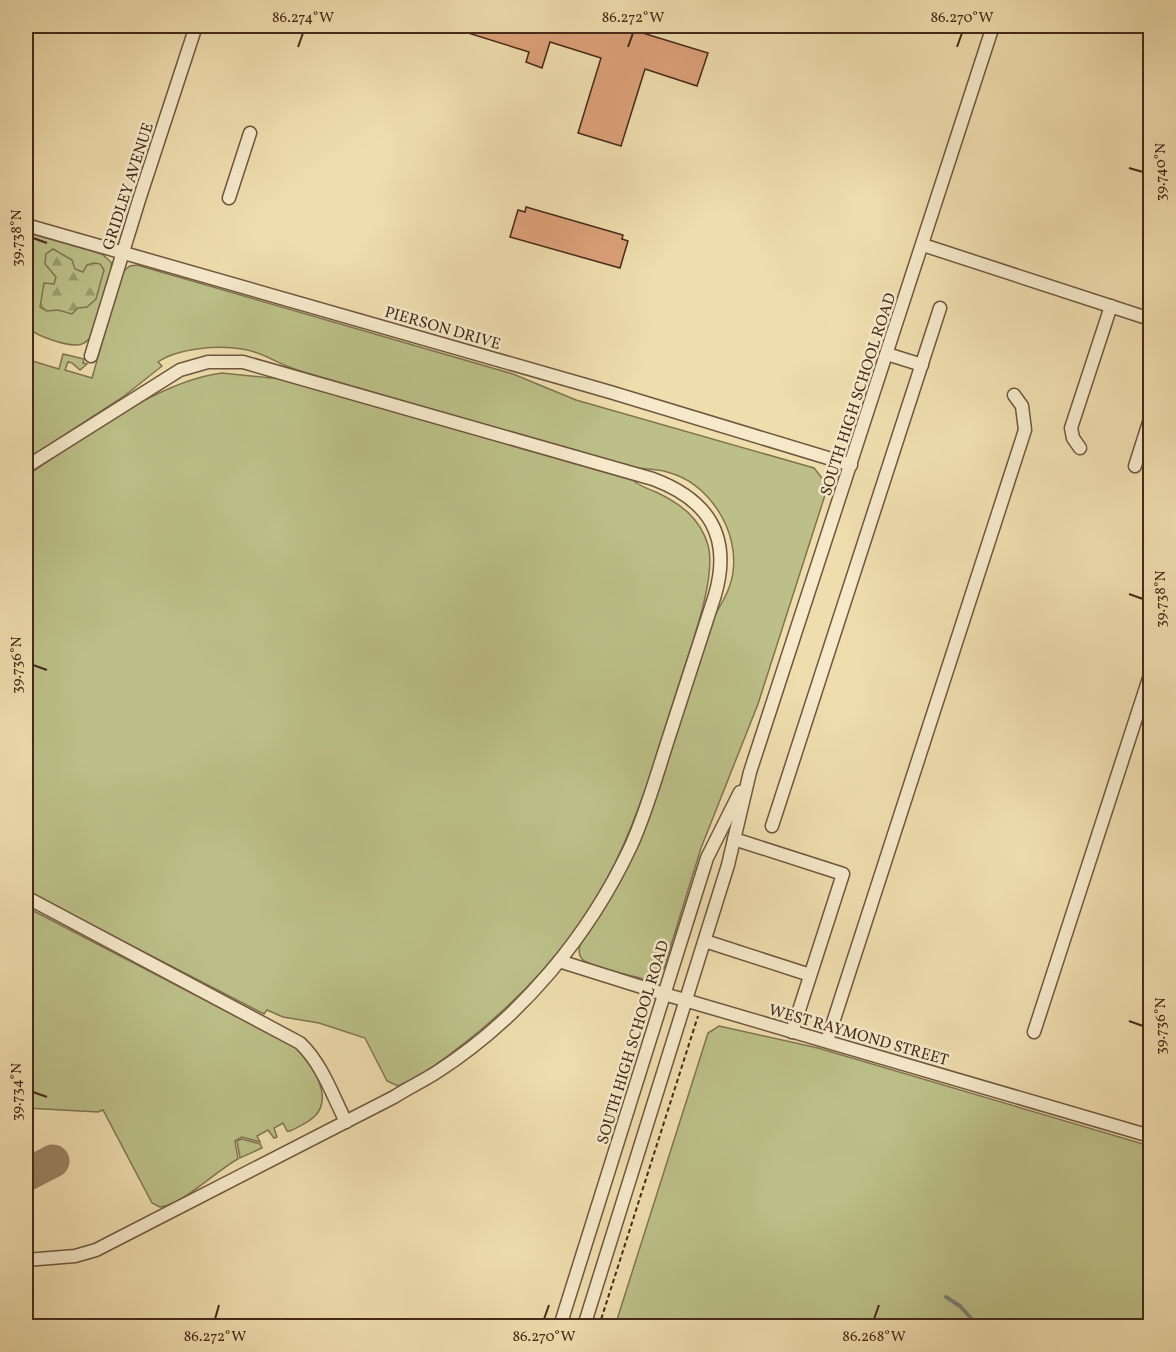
<svg xmlns="http://www.w3.org/2000/svg" width="1176" height="1352" viewBox="0 0 1176 1352" font-family="Vollkorn,serif">
<style>
.green{fill:#bcc088;stroke:#807451;stroke-width:1.5}
.forest{fill:url(#forest-firs);stroke:#807451;stroke-width:1.5}
.lines{fill:none;stroke-linecap:round;stroke-linejoin:round}
.stream{stroke:#798075;stroke-width:4}
.taxiway{stroke:#9a8364;stroke-width:33}
.building{fill:#dda17a;stroke:#45291a;stroke-width:1.5}
.minor-casing{stroke:#70563f;stroke-width:15}
.path{stroke:#45291a;stroke-width:2;stroke-dasharray:4.5 3;stroke-linecap:butt}
.minor{stroke:#f5e9ca;stroke-width:12}
.ticks{fill:none;stroke:#45291a;stroke-width:2}
.labels{text-anchor:middle;stroke-width:5;stroke-linejoin:round;paint-order:stroke}
.street-label{font-size:16px;fill:#45291a;stroke:#f5e9ca}
.neatline{fill:none;stroke:#45291a;stroke-width:2}
.ticks-label{font-size:15px;text-anchor:middle;fill:#45291a}
</style>
<defs>
<pattern id="forest-firs" width="22" height="20" patternUnits="userSpaceOnUse" patternTransform="scale(1.5)"><rect width="22" height="20" fill="#bcc088"/><path d="M5 1l3.5 6h-7zM16 11l3.5 6h-7z" fill="#9b9c6e"/></pattern>
</defs>
<rect width="100%" height="100%" fill="#efddae"/>
<filter id="stains"><feTurbulence type="fractalNoise" baseFrequency=".00333" numOctaves="4"/><feColorMatrix values="0 0 0 0 .2 0 0 0 0 .09 0 0 0 0 .02 0 0 0 .5 -.17"/></filter>
<radialGradient id="worn" r=".72"><stop offset=".6" stop-color="#630" stop-opacity="0"/><stop offset="1" stop-color="#630" stop-opacity=".3"/></radialGradient>
<!-- green -->
<g class="green">
<path d="M26,232L102,254L111,262L112,271L92,336C87,341 83,346 75,345C65,345 35,336 29,328L30,304L26,289Z"/>
<path d="M137,265L513,374L576,400L814,468L822,478L826,492L758,704L701,848L664,968C658,976 653,978 644,979C632,976 589,966 582,959C578,954 579,950 580,945L617,887L645,829L715,615C723,601 731,588 733,572C739,530 709,483 667,472C657,469 646,469 635,468C537,439 439,411 341,383C324,378 305,373 289,367C273,361 260,351 242,349C219,345 178,348 158,362L162,366L123,397L26,460V359L59,369L63,354L84,359L83,363L87,364L80,370L72,363L68,362L65,370L92,378L122,272L130,266Z"/>
<path d="M222,373L282,379L632,480C639,485 648,489 656,492C681,504 700,518 708,545C717,577 691,646 681,678C661,739 644,803 616,861C584,928 534,986 477,1033C453,1052 427,1074 398,1086L387,1081L365,1038L319,1023L283,1017L267,1010L264,1014L26,891V476C81,440 157,381 222,373Z"/>
<path d="M26,907L297,1048C311,1062 334,1097 315,1116C308,1123 298,1127 290,1131H287L283,1123L274,1128L277,1137L274,1138L268,1130L257,1136L260,1142L242,1137L235,1141L238,1159C214,1172 184,1204 160,1207L152,1203L103,1110L98,1112L26,1108Z"/>
<polygon points="719,1026 818,1048 1150,1146 1150,1326 615,1326 708,1033"/>
<polygon points="242,1139 260,1144 262,1148 240,1158 237,1141"/>
</g>
<!-- forest -->
<polygon class="forest" points="53,249 72,260 75,269 83,272 87,265 94,263 100,264 104,270 96,299 87,307 78,308 72,314 58,310 47,311 40,307 44,283 54,284 56,277 45,264 46,254"/>
<g class="lines">
<!-- stream -->
<polyline class="stream" points="946,1297 960,1306 978,1326"/>
<!-- taxiway -->
<polyline class="taxiway" points="26,1175 53,1161"/>
</g>
<!-- building -->
<g class="building">
<polygon points="452,26 620,26 708,53 697,86 645,69 621,146 578,133 601,58 550,42 542,68 526,62 529,52 452,28"/>
<polygon points="526,207 623,235 622,239 628,241 620,268 510,237 518,210 525,212"/>
</g>
<g class="lines">
<!-- minor casing -->
<g class="minor-casing">
<g id="minor">
<polyline points="229,198 250,133"/>
<polyline points="26,225 610,392 851,465"/>
<polyline points="923,245 1150,319"/>
<polyline points="887,354 922,365"/>
<polyline points="91,356 139,200 196,26"/>
<polyline points="1080,448 1073,438 1071,428 1111,306"/>
<polyline points="1135,466 1150,419"/>
<path d="M26,467L180,370L208,362H243L653,479C709,500 732,536 715,595C699,644 683,693 667,743C656,777 646,813 631,846C589,936 521,1018 437,1072C423,1081 408,1088 394,1097L96,1250L75,1256L26,1260"/>
<polyline points="772,826 940,308"/>
<polyline points="734,839 843,874 792,1032"/>
<path d="M26,897L300,1043C322,1064 332,1094 346,1122"/>
<polyline points="705,941 810,975"/>
<polyline points="559,961 664,994 1150,1136"/>
<polyline points="1034,1032 1150,675"/>
<polyline points="827,1041 1025,430 1022,406 1014,395"/>
<polyline points="560,1326 707,858 740,792"/>
<polyline points="584,1326 728,865 750,772 993,26"/>
</g>
</g>
<!-- path -->
<polyline class="path" points="599,1326 698,1016"/>
<!-- minor -->
<use href="#minor" class="minor"/>
</g>
<!-- ticks -->
<path class="ticks" d="M298,47L303,33M628,47L633,33M957,47L962,33M1129,168L1143,172M33,238L47,243M1129,594L1143,599M33,665L47,670M1129,1021L1143,1026M33,1092L47,1097M215,1319L219,1305M544,1319L549,1305M874,1319L879,1305"/>
<g class="labels">
<!-- street labels -->
<g class="street-label">
<text transform="translate(127 186) rotate(-72)" y="6">GRIDLEY AVENUE</text>
<text transform="translate(443 327) rotate(16)" y="6">PIERSON DRIVE</text>
<text transform="translate(857 394) rotate(-72)" y="6">SOUTH HIGH SCHOOL ROAD</text>
<text transform="translate(859 1034) rotate(16)" y="6">WEST RAYMOND STREET</text>
<text transform="translate(632 1042) rotate(-73)" y="6">SOUTH HIGH SCHOOL ROAD</text>
</g>
</g>
<!-- margin -->
<rect width="1176" height="1352" fill="none" stroke="#efddae" stroke-width="66"/>
<rect x="33" y="33" width="1110" height="1286" class="neatline"/>
<g class="ticks-label">
<text x="303" y="22">86.274°W</text>
<text x="633" y="22">86.272°W</text>
<text x="962" y="22">86.270°W</text>
<text transform="translate(1160 172) rotate(-90)" y="5">39.740°N</text>
<text transform="translate(16 238) rotate(-90)" y="5">39.738°N</text>
<text transform="translate(1160 599) rotate(-90)" y="5">39.738°N</text>
<text transform="translate(16 665) rotate(-90)" y="5">39.736°N</text>
<text transform="translate(1160 1026) rotate(-90)" y="5">39.736°N</text>
<text transform="translate(16 1092) rotate(-90)" y="5">39.734°N</text>
<text x="215" y="1341">86.272°W</text>
<text x="544" y="1341">86.270°W</text>
<text x="874" y="1341">86.268°W</text>
</g>
<rect width="100%" height="100%" filter="url(#stains)"/>
<rect width="100%" height="100%" fill="url(#worn)"/>
</svg>
